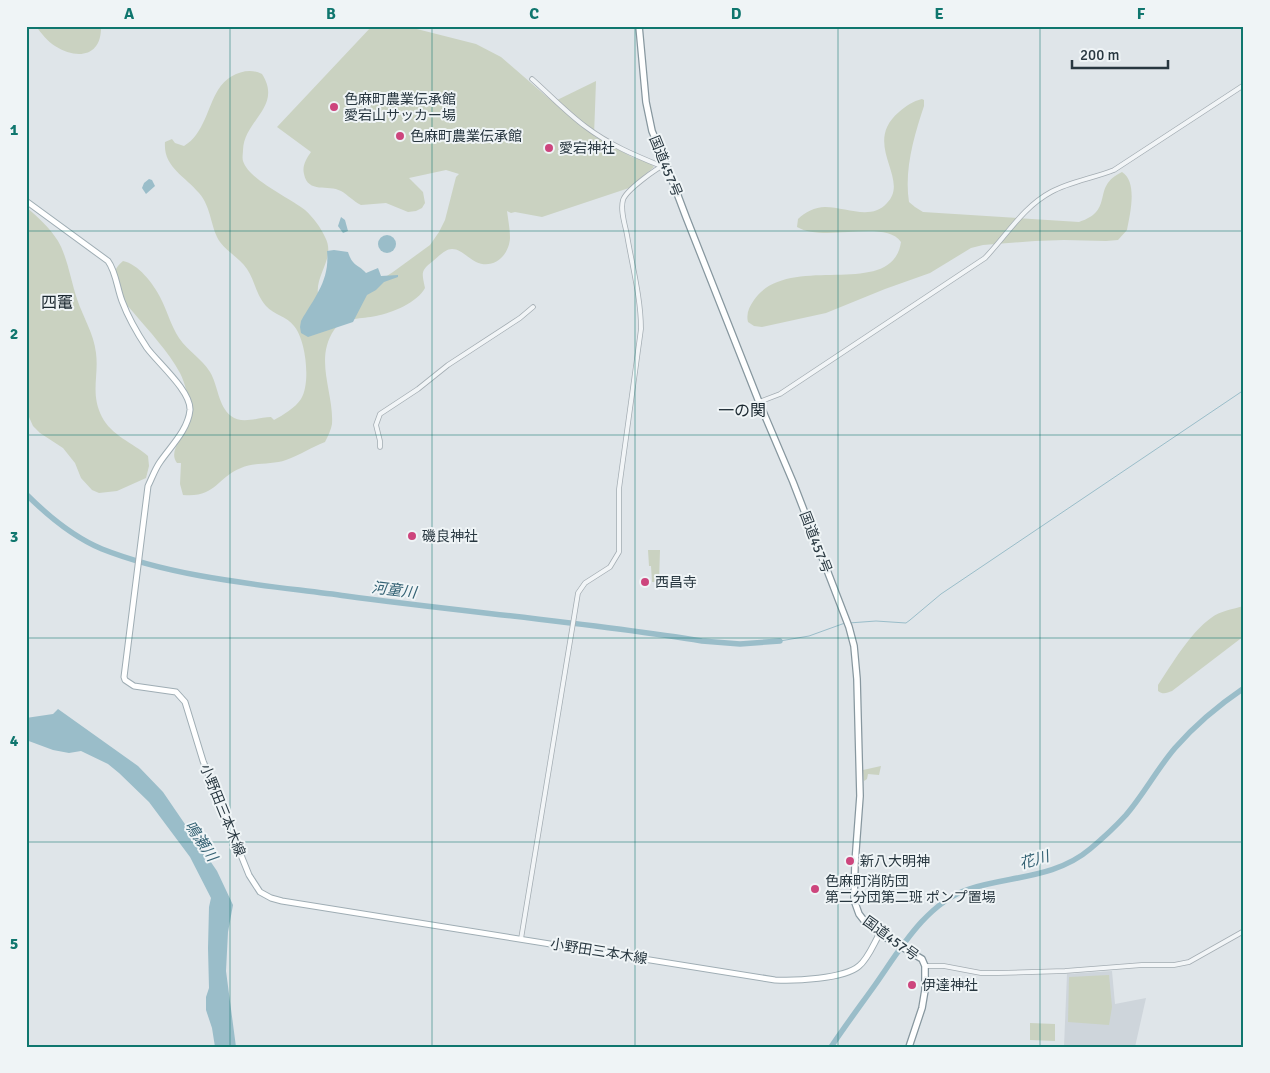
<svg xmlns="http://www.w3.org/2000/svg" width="1270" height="1073" viewBox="0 0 1270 1073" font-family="Signika,'Noto Sans JP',sans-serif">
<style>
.built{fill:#ced5db}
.green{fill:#cad2c1}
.water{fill:#9abdc9}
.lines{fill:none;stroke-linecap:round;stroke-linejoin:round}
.stream{stroke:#9abdc9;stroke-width:1}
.river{stroke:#9abdc9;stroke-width:5.5}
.minor-casing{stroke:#a4adb3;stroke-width:5.5}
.major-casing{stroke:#9fadb4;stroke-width:7}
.highway-casing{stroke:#87979f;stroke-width:8}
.minor{stroke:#f2f5f7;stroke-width:4}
.major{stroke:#fff;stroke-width:5}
.highway{stroke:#fff;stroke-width:5.5}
.grid{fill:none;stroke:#0f766e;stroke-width:1;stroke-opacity:0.55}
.poi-dot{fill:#cd457d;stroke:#eff4f6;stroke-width:2}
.labels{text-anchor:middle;stroke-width:4;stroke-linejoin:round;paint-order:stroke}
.poi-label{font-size:14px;fill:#283740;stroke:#eff4f6;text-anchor:start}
.street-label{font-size:14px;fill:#283740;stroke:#eff4f6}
.water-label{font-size:15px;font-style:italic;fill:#336173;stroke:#eff4f6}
.quarter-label{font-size:16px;fill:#1b2830;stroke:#eff4f6}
.neatline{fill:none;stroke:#0f766e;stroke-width:2}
.grid-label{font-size:16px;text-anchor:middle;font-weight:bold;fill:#0f766e}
</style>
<rect width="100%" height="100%" fill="#dfe5e9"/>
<!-- built -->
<polygon class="built" points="1112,971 1115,1004 1146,998 1135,1047 1064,1047 1067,974"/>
<!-- green -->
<g class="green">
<path d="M36,26H101C102,57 77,60 55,46C47,41 41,33 36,26Z"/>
<path d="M372,26H405L476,44L501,57L553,102L596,81L594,136L632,157L650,163L654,167L629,188L542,217L515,212L511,213L507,211C508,219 510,229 510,238C509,256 493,270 476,262C468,258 461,249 452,249C445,249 438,257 433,261C420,271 422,273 425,288C418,302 392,313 376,316C362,319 344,317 334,330C314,360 334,392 332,424C331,430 328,436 325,442C312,447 300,455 286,460C272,465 255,462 241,468C216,478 216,498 183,495L180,484L181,463H177C168,452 183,437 186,425C190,407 188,389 180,373C168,351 149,331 133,312C127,305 118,297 115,288C111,278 114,268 123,261C138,264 153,283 160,297C167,310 171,326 179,338C188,351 202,359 210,372C218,385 218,406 231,416C242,425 259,417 271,417L274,420C283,415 295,408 301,399C311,383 306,340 294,326C287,316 274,315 266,306C256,295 255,281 247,269C240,258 228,253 220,242C210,227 212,208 199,193C185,176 163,167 165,142L172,139L175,143L184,146C204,134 207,108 218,90C227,75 247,66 262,74C283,107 244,120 243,150C243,153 242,158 243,161C249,180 290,198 305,210C313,217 321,228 325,237C337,259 312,276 319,299L353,298L393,272L430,245L439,232L445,220L456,177L459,174L446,170L409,178L423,192L425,203L422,208L416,211L408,212L386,203L361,205C353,201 348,195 341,191C328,184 308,194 304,174C302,166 306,159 311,152L277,127Z"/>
<path d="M922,99L924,100V106C914,136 904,170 909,202L915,207L923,212L1079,222C1116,210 1090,187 1122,172C1138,182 1130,214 1127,230L1118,240L1106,241L1064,240L1035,241L983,245L971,248L930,273L885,289L826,313L762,327L754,326L748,322C746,314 749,307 754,300C788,250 892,302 901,242C885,219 824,243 797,227L798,219C805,212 815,207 825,207C846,207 871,221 887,203C911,179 861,144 899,112C906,106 913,101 922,99Z"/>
<path d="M26,207C39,218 49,227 58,241C67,256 71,281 77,299C83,317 94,334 96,353C99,376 90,394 102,417C111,435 133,443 148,456L149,466L146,478L117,491L99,493L92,490L81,478L75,463L63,448L40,433L33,426L29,417L26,376Z"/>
<polygon points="648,550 660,550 659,582 652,582 651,566 649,566"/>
<path d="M1244,606V636L1172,691C1167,693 1163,695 1158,691V685C1172,664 1190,633 1211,618C1220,611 1233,609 1244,606Z"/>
<polygon points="881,766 879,775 868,774 867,779 864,781 863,770"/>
<polygon points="1109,975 1112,1007 1109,1025 1068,1022 1069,977"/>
<polygon points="1030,1023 1055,1024 1055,1041 1030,1040"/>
</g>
<!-- water -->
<g class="water">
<polygon points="149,179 152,180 155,186 146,194 142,188 144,183"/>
<polygon points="341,217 345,220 348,231 343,233 338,226"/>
<circle cx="387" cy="244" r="9"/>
<path d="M334,250L348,252C353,267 357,263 366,273L378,268L381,276L398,275V277L384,282L376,290L367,295L353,322L308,337L301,333L300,327L301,321C315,297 330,280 327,251Z"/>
<polygon points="58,709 138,766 163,792 217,871 233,905 228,932 226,971 236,1047 215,1047 212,1028 206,1010 206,997 209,988 208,948 209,907 211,898 190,857 149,802 119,773 108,764 81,751 69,753 53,750 26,740 26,718 53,714"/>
</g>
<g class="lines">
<!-- stream -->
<g class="stream">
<polyline points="849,623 876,621 906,623 910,620 941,594 1244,390"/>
<polyline points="780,641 809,636 845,623"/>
</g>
<!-- river -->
<g class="river">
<path d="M26,494C48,516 73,537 102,549C178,579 266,585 346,596C464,612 584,622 702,641L740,644L780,641"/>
<path d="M831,1047C845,1026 860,1006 875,985C899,951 926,903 969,889C1010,876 1056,878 1090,849C1102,839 1115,827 1126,815C1144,794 1157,769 1175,748C1195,725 1219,705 1244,688"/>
</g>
<!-- minor casing -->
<g class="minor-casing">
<g id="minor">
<path d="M532,79C550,95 567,113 586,127C610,145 634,155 661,166"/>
<path d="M759,402L780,394L985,258C1007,235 1023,207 1051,192C1069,182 1094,178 1114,170L1244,85"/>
<polyline points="380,447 380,441 376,425 380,414 418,389 448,365 520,318 533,307"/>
<path d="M521,939L578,593L585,583L610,567L619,552V489L641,329C641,298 632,265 627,235C625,224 620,211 623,200C626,190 657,168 666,164"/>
<polyline points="925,966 944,966 981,973 998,973 1065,971 1142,965 1174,965 1189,962 1244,931"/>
</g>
</g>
<!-- major casing -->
<g class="major-casing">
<path id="major" d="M26,201L108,261C116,272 117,288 122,301C128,317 137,333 147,348C158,363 191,391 190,410C188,430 171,446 160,462C155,469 152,478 148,486L124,677L125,680L134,686L176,692L185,702L203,761L249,875L260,892L271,898L282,901L775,980C794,981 844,979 859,966C868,959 874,943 880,933"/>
</g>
<!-- highway casing -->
<g class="highway-casing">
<polyline id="highway" points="639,26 646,102 652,131 666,164 686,217 759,402 793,482 849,627 854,646 857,679 860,796 855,863 854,900 859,914 866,923 885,937 922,959 925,966 925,990 922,1008 909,1047"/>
</g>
<!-- minor -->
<use href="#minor" class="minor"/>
<!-- major -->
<use href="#major" class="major"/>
<!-- highway -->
<use href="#highway" class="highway"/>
</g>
<!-- grid -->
<path class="grid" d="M230,26V1047M432,26V1047M635,26V1047M838,26V1047M1040,26V1047M26,231H1244M26,435H1244M26,638H1244M26,842H1244"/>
<!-- markers -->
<g class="poi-dot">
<circle cx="334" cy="107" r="5"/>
<circle cx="400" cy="136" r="5"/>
<circle cx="549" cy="148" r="5"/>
<circle cx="412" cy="536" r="5"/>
<circle cx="645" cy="582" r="5"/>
<circle cx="850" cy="861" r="5"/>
<circle cx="815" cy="889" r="5"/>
<circle cx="912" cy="985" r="5"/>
</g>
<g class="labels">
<!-- poi labels -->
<g class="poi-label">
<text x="344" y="104">色麻町農業伝承館<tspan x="344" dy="16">愛宕山サッカー場</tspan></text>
<text x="410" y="141">色麻町農業伝承館</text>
<text x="559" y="153">愛宕神社</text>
<text x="422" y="541">磯良神社</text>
<text x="655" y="587">西昌寺</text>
<text x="860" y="866">新八大明神</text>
<text x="825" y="886">色麻町消防団<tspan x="825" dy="16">第二分団第二班 ポンプ置場</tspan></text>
<text x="922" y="990">伊達神社</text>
</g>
<!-- street labels -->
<g class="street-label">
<text transform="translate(666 166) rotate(68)" y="5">国道457号</text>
<text transform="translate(816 542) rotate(69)" y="5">国道457号</text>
<text transform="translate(223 810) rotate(68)" y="5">小野田三本木線</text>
<text transform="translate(891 938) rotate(36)" y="5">国道457号</text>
<text transform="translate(599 951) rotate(9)" y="5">小野田三本木線</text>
</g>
<!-- water labels -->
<g class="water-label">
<text transform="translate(394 590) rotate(7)" y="5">河童川</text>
<text transform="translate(201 841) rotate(56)" y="5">鳴瀬川</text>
<text transform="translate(1034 860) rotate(-16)" y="5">花川</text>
</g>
<!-- quarter labels -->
<g class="quarter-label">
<text x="57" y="308">四竃</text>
<text x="742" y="416">一の関</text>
</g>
</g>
<!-- border -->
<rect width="1270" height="1073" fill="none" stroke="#eff4f6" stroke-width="55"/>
<!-- scale -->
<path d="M1072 60v8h96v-8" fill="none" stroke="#283740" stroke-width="2.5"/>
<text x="1080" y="60" font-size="15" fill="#283740" stroke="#eff4f6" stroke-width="4" paint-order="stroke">200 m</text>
<rect x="28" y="28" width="1214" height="1018" class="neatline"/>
<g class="grid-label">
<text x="129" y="19">A</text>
<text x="331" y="19">B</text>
<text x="534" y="19">C</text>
<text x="736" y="19">D</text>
<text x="939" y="19">E</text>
<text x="1141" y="19">F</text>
<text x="14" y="135">1</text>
<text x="14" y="339">2</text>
<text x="14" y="542">3</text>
<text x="14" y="746">4</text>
<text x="14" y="949">5</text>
</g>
</svg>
